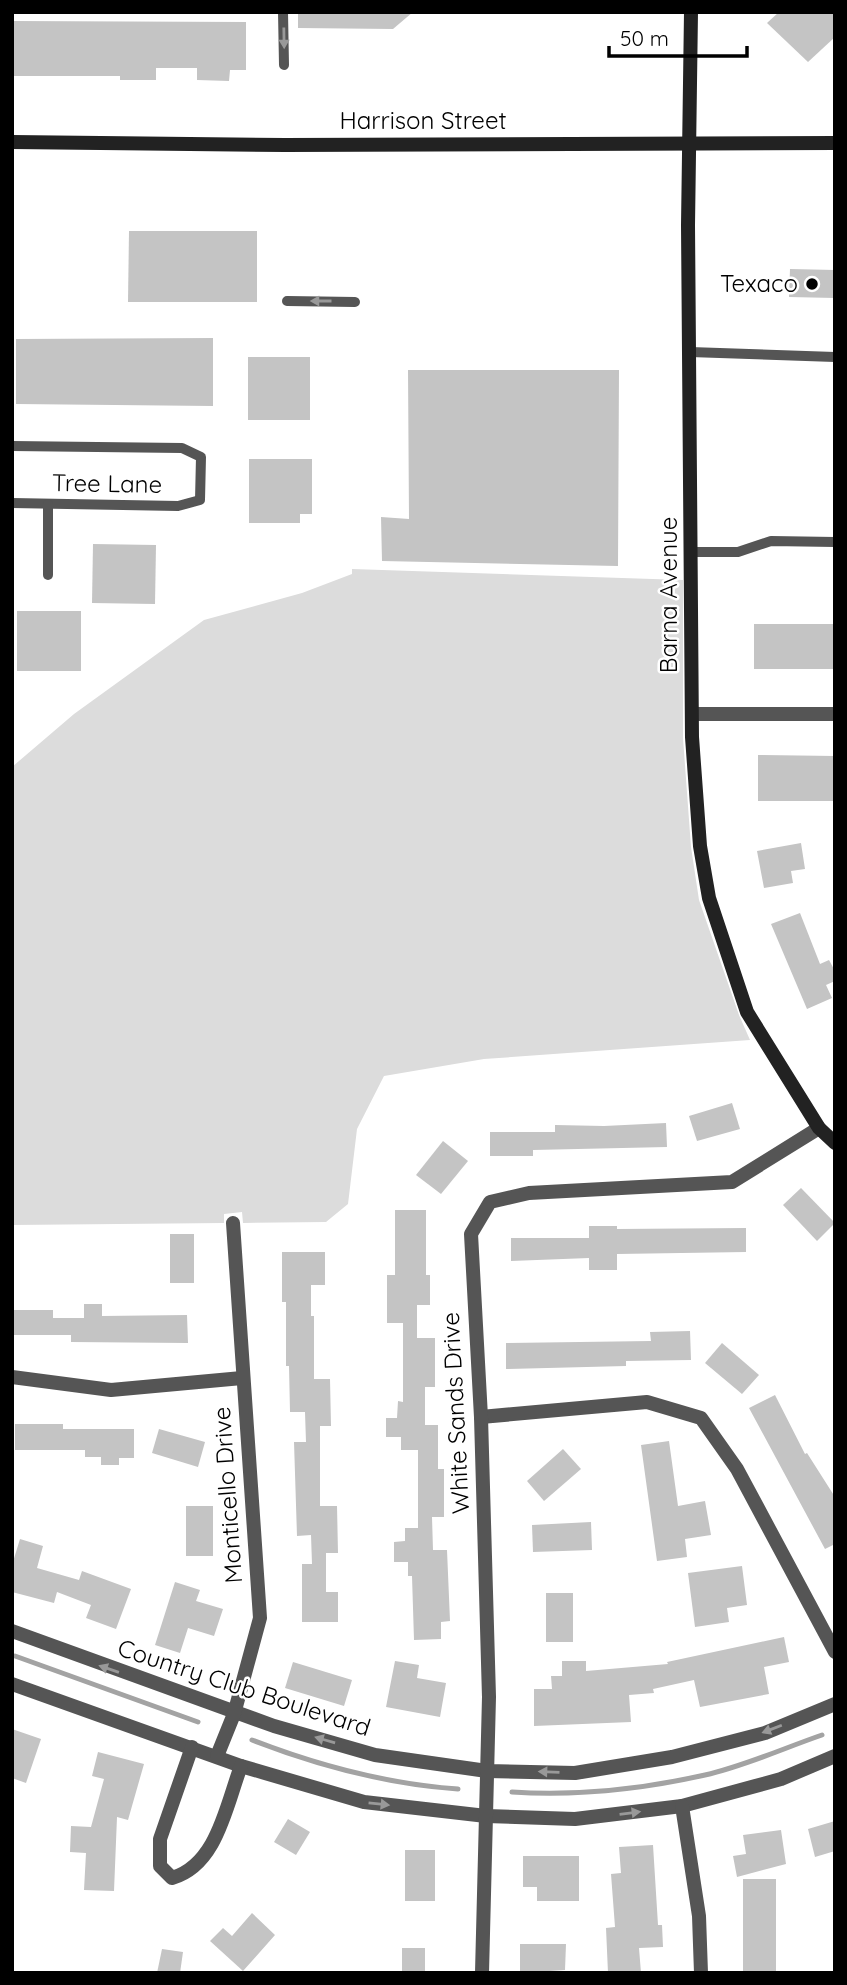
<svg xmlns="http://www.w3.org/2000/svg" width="847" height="1985" viewBox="0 0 847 1985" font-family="Quicksand,sans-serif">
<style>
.green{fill:#dcdcdc}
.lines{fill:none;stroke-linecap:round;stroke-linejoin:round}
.stream{stroke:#a3a3a3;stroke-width:5}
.building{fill:#c4c4c4}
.lane{stroke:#555;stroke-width:10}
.street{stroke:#555;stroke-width:14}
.secondary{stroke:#222;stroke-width:14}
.oneway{fill:#999}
.poi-dot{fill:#000;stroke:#fff;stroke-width:2.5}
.labels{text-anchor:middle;stroke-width:5;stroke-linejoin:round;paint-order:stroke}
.street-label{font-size:24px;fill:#000;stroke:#fff}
.poi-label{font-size:24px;fill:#000;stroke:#fff;text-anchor:end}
</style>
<rect width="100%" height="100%" fill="#fff"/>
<!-- green -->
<polygon class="green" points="352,569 683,580 683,738 691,847 699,900 739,1015 750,1040 484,1059 384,1076 357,1129 348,1204 326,1222 243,1223 242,1212 224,1214 224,1223 12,1225 12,767 74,714 204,620 302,593 352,574"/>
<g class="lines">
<!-- stream -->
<g class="stream">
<polyline points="15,1656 198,1722"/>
<path d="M252,1740C319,1766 386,1784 458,1789"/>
<path d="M512,1792C575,1796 643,1789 705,1775C745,1766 784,1748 822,1735"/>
</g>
</g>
<!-- building -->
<g class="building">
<polygon points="298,12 413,12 393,29 298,28"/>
<polygon points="779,12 835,12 835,37 808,62 767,23"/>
<polygon points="12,21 246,22 246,70 230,70 229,81 197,80 197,68 156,68 156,80 120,80 120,76 12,76"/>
<polygon points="129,231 257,231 257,302 128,302"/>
<polygon points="790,269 835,270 835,298 789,297"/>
<polygon points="213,338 213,406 16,404 16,339"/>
<rect x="248" y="357" width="62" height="63"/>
<polygon points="408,370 619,370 618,566 382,561 381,517 409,519"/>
<polygon points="249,459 312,459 312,514 300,514 300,523 249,523"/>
<polygon points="93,544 156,545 155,604 92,603"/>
<rect x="17" y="611" width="64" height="60"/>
<rect x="754" y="624" width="81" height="45"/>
<polygon points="758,755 835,756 835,801 758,801"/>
<polygon points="801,843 805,869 791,871 793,883 764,888 757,851"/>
<polygon points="800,913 820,964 829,960 835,971 835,981 826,985 832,998 807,1009 771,924"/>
<polygon points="732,1103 740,1129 697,1141 689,1116"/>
<polygon points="666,1123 667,1147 533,1150 533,1156 490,1156 490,1132 555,1132 555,1125 604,1126"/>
<polygon points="443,1141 468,1161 441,1194 416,1175"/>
<polygon points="801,1188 835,1223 817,1241 783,1205"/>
<polygon points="395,1210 426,1210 426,1275 430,1275 430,1305 417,1305 417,1338 435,1338 435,1387 425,1387 425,1425 438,1425 438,1469 444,1469 444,1517 432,1517 433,1550 447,1550 450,1621 441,1622 441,1639 414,1640 412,1576 408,1576 408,1562 394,1562 394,1542 405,1541 405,1528 418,1528 418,1450 401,1450 401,1437 386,1437 386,1418 397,1418 398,1401 403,1402 403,1323 387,1323 387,1275 395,1275"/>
<polygon points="589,1226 617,1226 617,1229 746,1228 746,1252 617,1254 617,1270 589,1270 589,1258 511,1261 511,1238 589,1238"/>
<rect x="170" y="1234" width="24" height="49"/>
<polygon points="282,1252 325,1252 325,1285 311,1285 311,1316 314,1316 314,1379 330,1379 331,1426 320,1426 320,1506 337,1506 338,1553 326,1553 326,1592 338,1592 338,1622 302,1622 302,1564 312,1564 311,1535 297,1536 294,1442 306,1442 305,1412 290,1412 289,1366 286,1366 286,1302 282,1302"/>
<polygon points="84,1304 102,1304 102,1316 187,1315 188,1343 71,1342 71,1335 12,1335 12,1310 53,1310 53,1318 84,1318"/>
<polygon points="690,1331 691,1360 626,1361 626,1366 506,1369 506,1343 651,1341 650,1332"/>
<polygon points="722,1343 759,1375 742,1394 705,1363"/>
<polygon points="775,1395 805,1454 807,1453 835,1497 835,1544 825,1549 749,1408"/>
<polygon points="15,1424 63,1424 63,1429 134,1429 134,1458 119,1458 119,1465 101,1465 101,1457 85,1457 85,1450 15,1450"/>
<polygon points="159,1429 205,1442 198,1467 152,1453"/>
<polygon points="669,1441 678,1506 705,1501 711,1535 685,1539 687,1557 657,1561 641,1445"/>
<polygon points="563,1449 581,1469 544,1501 527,1481"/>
<rect x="186" y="1506" width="27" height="50"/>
<polygon points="591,1522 592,1550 533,1552 532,1525"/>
<polygon points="20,1539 43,1546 37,1568 79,1580 82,1571 131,1589 116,1629 86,1618 91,1605 57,1592 54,1603 12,1592 12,1565"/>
<polygon points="742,1566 747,1605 727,1608 729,1622 695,1627 688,1573"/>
<polygon points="175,1582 200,1590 196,1601 223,1609 214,1636 188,1628 180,1653 155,1645"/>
<rect x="546" y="1593" width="27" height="49"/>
<polygon points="784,1637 789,1662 764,1667 769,1694 700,1707 694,1680 653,1689 654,1693 629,1695 631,1722 534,1726 534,1689 552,1689 551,1676 562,1676 562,1661 586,1661 586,1671 668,1664 667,1662"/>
<polygon points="395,1661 419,1665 417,1678 446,1683 440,1717 386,1707"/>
<polygon points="293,1662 352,1680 344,1706 285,1688"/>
<polygon points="12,1729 41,1739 26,1783 12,1778"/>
<polygon points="98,1752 144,1764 128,1820 117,1817 114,1891 84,1890 86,1853 70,1852 71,1826 91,1827 104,1779 92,1776"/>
<polygon points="288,1819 310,1832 296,1855 274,1842"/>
<polygon points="835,1821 835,1851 815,1857 808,1829"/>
<polygon points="781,1830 786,1864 737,1877 733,1856 746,1854 743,1835"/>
<polygon points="653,1845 658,1925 662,1925 663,1947 639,1948 641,1973 608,1973 606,1928 615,1927 611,1874 621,1873 619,1847"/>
<rect x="405" y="1850" width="30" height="51"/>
<polygon points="523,1856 579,1856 579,1901 537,1901 537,1887 523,1887"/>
<rect x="743" y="1879" width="33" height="94"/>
<polygon points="252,1913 275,1935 243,1971 210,1941 223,1928 232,1936"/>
<polygon points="520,1944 566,1944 565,1970 520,1973"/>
<rect x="402" y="1948" width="23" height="25"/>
<polygon points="162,1949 183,1952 180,1973 157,1973"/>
</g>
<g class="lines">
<!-- lane -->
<g class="lane">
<polyline points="283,12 284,65"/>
<polyline points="287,301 355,302"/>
<polyline points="690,352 835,357"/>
<polyline points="12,446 182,448 201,457 200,500 178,506 12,503"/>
<polyline points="48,504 48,575"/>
<polyline points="692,552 738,552 771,541 835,542"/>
</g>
<!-- street -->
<g class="street">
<polyline points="693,714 835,714"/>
<polyline points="12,1377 111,1390 242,1378"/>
<polyline points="481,1417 647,1402 701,1418 737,1469 835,1652"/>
<polyline points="12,1631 274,1726 375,1755 487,1771 575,1773 672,1757 765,1733 835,1704"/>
<polyline points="12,1684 241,1766 364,1802 486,1816 575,1819 682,1806 781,1779 835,1756"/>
<path d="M192,1747L160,1839V1866L172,1878C217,1865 226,1806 241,1766"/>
<polyline points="217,1756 234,1714 260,1618 233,1223"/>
<polyline points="682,1806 699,1916 701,1973"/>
<polyline points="482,1973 489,1697 481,1417 471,1234 490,1202 529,1193 732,1182 819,1128"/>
</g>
<!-- secondary -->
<g class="secondary">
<polyline points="691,12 688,225 692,737 700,846 709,898 747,1012 819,1128 835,1143"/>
<polyline points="12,142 285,145 835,143"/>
</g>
</g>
<!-- one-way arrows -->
<defs><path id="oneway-solid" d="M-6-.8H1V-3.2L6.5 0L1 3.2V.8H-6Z" transform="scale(1.75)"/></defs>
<g class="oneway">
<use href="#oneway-solid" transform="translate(284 38) rotate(89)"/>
<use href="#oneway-solid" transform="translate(321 301) rotate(-180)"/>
<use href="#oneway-solid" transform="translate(109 1669) rotate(-161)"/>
<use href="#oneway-solid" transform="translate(772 1729) rotate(159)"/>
<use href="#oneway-solid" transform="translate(325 1740) rotate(-164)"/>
<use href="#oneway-solid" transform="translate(549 1772) rotate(-178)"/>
<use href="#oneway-solid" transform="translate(379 1804) rotate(6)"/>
<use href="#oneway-solid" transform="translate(630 1813) rotate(-7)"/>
</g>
<!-- markers -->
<circle class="poi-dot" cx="812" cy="284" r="7"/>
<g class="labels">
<!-- street labels -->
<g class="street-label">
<text x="423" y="129">Harrison Street</text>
<text transform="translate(107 484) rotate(1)" y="8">Tree Lane</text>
<text transform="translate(669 595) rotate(-90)" y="8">Barna Avenue</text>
<text transform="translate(456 1413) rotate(-93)" y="8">White Sands Drive</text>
<text transform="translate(228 1495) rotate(-94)" y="8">Monticello Drive</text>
<text transform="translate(244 1688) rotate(18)" y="8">Country Club Boulevard</text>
</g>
<!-- poi labels -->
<g class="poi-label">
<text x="798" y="292">Texaco</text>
</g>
</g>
<!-- border -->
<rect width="847" height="1985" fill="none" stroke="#000000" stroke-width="28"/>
<!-- scale -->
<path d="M609 46v10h138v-10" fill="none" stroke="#000000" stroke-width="3.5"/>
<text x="620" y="46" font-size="21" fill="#000000" stroke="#ffffff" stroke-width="5" paint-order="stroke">50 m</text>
</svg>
